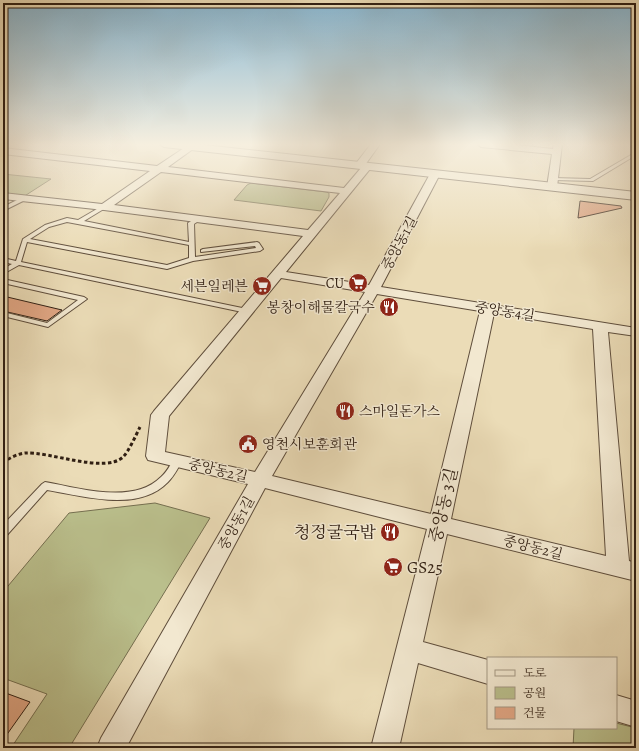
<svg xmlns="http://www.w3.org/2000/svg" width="639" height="751" viewBox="0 0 639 751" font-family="Alegreya,'Noto Serif KR',serif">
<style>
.green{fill:#babf8c;stroke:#756f50}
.building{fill:#e2a785;stroke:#301f13}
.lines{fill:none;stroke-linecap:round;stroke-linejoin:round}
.service-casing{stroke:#5f4e3c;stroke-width:2}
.minor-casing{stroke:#5f4e3c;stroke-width:2}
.tertiary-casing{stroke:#5f4e3c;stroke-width:2}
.path{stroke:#301f13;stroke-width:3;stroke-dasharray:3.5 2.5;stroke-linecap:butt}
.service{fill:#f2e8d0;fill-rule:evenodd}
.minor{fill:#f2e8d0;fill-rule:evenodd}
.tertiary{fill:#f2e8d0;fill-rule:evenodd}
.labels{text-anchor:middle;stroke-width:3;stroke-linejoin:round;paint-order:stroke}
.street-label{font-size:14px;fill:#301f13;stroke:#f2e8d0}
.poi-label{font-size:14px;fill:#301f13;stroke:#f2e8d0;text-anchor:end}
.near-street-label{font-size:17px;fill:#301f13;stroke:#f2e8d0}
.near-poi-label{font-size:17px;fill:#301f13;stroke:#f2e8d0;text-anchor:end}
</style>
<rect width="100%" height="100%" fill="#ebdcb7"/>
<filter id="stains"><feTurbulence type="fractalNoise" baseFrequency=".005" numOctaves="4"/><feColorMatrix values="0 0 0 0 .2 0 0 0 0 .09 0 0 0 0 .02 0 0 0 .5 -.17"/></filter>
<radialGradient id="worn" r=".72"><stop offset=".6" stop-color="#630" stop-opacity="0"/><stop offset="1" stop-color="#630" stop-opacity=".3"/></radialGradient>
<!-- green -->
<g class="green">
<polygon points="3,174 51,179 23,197 3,196"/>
<polygon points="251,183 326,192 329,193 329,197 321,211 234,200 247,185"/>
<polygon points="155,503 210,518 69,748 11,748 47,694 3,678 3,592 69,513"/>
<polygon points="616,723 636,728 636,748 573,748 574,728 616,728"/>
</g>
<!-- building -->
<g class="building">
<polygon points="580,201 621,206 622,208 578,218"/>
<polygon points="3,296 62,310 47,321 3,311"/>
<polygon points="3,692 30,702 3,740"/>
</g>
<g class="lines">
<!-- service casing -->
<g class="service-casing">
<g id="service">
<polygon points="636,152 636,155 593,181 553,180 551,179 553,178 590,179"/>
<polygon points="25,196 28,198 27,199 3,211 3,207"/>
<path d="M102,206L107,207L84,221L189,242L188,223L196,218H200V220L194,224L195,257L256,248L255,246L201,252V250L203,249L257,242L259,243L263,249L260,251L193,261L167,269L27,242L21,262L247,309L249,310L250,311L249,312L247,313L19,265L3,274V269L12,264L3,262V258L16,261L23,239L45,225L67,218L78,220ZM67,222L189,245V258L167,265L30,239L49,227Z"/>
<polygon points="3,279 84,297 87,299 48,327 3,316 3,312 47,323 78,300 3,283"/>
<path d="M177,458L180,459L182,461C178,468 174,476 168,482C138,513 84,496 47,490L7,535L3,536V525L42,484L45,482C80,488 133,505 161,477C167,472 170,465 174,459Z"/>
</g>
</g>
<!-- minor casing -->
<g class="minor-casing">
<g id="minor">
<path d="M190,144H200L168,167L344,188L361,168H356L354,166L371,144H380L365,165H370L372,167L370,169L286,272L369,285L430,174L435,171L440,174L381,287L636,328V336L608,332L629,561L636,563V581L447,534L423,642L488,660V684L418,663L399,748H371L427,529L265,488L126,748H97L101,738L248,484L148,460L146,456L151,415L154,411L303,236L104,210L3,199V193L102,204L150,171L3,154V148L157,166ZM161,172L340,193L308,230L114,205ZM281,278L365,292L255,472L165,452L169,416ZM377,294L480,311L431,514L272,476ZM494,313L593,329L606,556L451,519Z"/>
<polygon points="477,144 507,144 553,149 554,144 562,144 557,187 552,190 547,187 552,154 481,147"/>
<polygon points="616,695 636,701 636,727 616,721"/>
</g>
</g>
<!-- tertiary casing -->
<g class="tertiary-casing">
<polygon id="tertiary" points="159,144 195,144 636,192 636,200 164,147"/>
</g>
<!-- path -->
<path class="path" d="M3,463C9,458 17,454 25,453C48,451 105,474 123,457C129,451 136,435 140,427"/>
<!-- service -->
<use href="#service" class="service"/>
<!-- minor -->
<use href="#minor" class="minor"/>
<!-- tertiary -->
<use href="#tertiary" class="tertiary"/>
</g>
<!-- sky -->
<linearGradient id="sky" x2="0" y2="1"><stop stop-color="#88b7d2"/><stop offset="0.58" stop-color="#f6efdf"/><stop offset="1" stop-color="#f6efdf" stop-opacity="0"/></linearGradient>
<rect width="639" height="249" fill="url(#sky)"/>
<!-- icons -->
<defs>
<g id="supermarket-disc" transform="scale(1)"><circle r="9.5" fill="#8f2418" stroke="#f2e8d0"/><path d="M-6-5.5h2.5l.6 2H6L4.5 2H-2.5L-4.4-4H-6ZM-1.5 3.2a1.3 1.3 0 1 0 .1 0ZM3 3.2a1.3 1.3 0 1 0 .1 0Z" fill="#fff"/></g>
<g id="restaurant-disc" transform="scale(1)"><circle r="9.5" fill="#8f2418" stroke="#f2e8d0"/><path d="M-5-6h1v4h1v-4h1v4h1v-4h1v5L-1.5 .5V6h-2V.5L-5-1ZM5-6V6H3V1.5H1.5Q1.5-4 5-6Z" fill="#fff"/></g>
<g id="civic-disc" transform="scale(1)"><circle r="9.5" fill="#8f2418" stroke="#f2e8d0"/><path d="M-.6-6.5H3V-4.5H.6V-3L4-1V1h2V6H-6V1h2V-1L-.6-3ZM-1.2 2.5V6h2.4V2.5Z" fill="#fff"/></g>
</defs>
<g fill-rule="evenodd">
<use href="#supermarket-disc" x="358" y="283"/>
<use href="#supermarket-disc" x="262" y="286"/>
<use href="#restaurant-disc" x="389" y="307"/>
<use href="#restaurant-disc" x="345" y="411"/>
<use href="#civic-disc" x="248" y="444"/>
<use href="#restaurant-disc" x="390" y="532"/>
<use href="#supermarket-disc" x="393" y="567"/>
</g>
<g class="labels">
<!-- street labels -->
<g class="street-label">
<text transform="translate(399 243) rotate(-62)" y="5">중앙동1길</text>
<text transform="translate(505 311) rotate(9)" y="5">중앙동4길</text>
<text transform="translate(218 470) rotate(13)" y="5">중앙동2길</text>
<text transform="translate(236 523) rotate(-61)" y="5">중앙동1길</text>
<text transform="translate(533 547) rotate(14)" y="5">중앙동2길</text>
</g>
<!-- poi labels -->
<g class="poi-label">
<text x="344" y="288">CU</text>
<text x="248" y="291">세븐일레븐</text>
<text x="375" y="312">봉창이해물칼국수</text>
<text x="359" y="416" text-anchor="start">스마일돈가스</text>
<text x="262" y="449" text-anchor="start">영천시보훈회관</text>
</g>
<!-- near-street labels -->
<g class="near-street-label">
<text transform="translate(443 505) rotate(-77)" y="6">중앙동 3길</text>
</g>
<!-- near-poi labels -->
<g class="near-poi-label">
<text x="376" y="538">청정굴국밥</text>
<text x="407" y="573" text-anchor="start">GS25</text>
</g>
</g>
<!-- margin -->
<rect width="639" height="751" fill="none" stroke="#ebdcb7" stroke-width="16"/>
<rect x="4" y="4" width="631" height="743" fill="none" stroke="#301f13" stroke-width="2"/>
<rect x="8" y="8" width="623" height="735" fill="none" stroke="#301f13"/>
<!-- legend -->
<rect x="487" y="657" width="130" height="72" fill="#f2e8d0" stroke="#a49884"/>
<rect x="495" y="670" width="20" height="6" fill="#f2e8d0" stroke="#a49884"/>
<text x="523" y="677" font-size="12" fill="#301f13">도로</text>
<rect x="495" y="687" width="20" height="12" fill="#babf8c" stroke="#a49884"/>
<text x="523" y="697" font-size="12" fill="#301f13">공원</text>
<rect x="495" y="707" width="20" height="12" fill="#e2a785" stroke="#a49884"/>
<text x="523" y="717" font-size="12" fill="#301f13">건물</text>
<rect width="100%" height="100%" filter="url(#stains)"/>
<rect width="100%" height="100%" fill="url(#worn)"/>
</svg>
